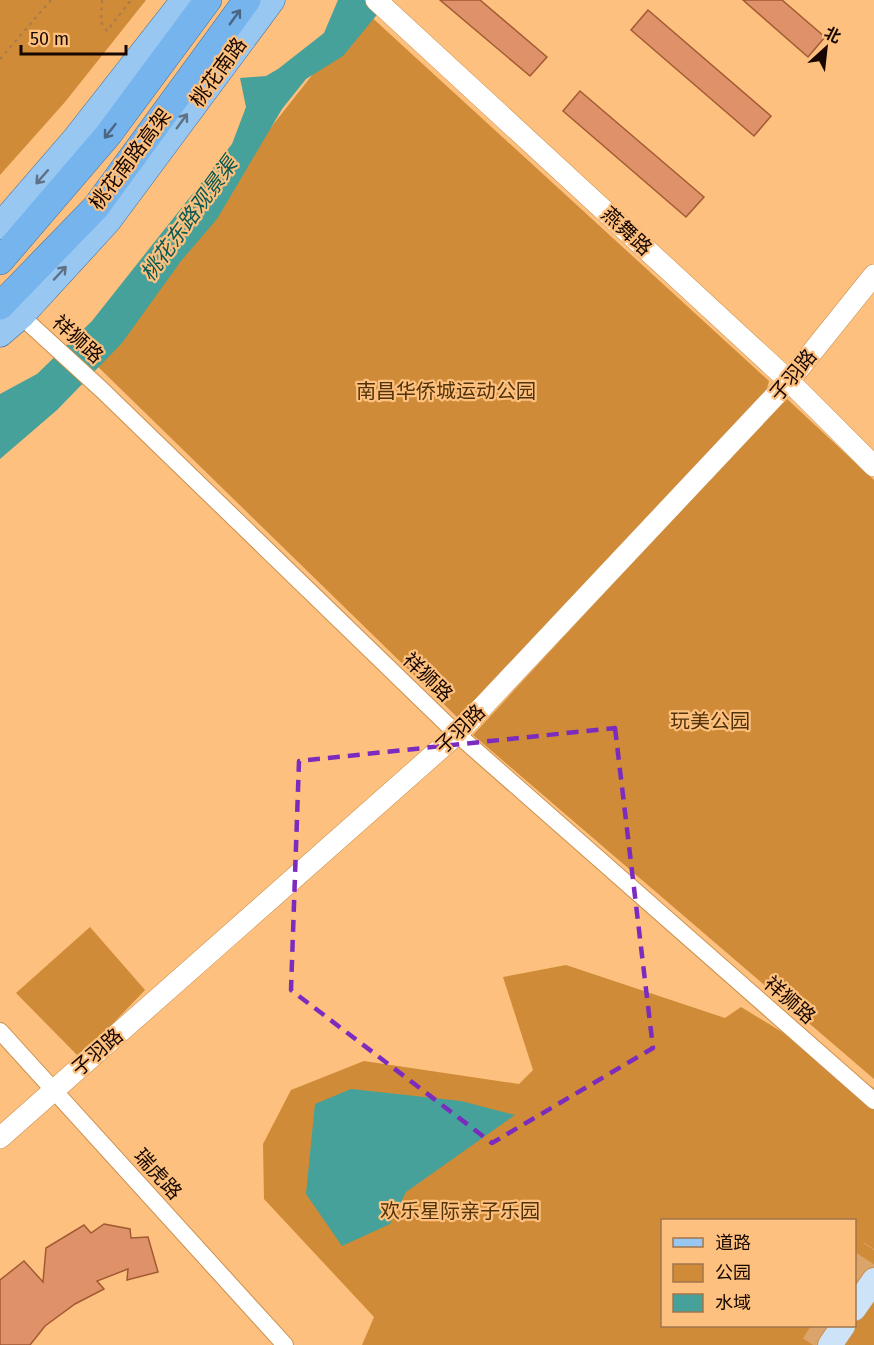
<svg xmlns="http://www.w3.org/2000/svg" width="874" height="1345" viewBox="0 0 874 1345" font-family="'Fira Sans','Noto Sans SC',sans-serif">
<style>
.green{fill:#cf8b37;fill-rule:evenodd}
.water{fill:#45a19a}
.building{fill:#df926a;stroke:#a25a32;stroke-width:1.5}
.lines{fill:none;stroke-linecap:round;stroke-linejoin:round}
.secondary-tunnel{stroke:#daa46b;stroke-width:24;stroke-dasharray:24 12;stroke-linecap:butt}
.minor-casing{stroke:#ca904d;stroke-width:18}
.tertiary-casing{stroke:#ca904d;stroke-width:22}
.secondary-casing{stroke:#ca904d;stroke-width:26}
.primary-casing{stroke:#3f6c97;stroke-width:27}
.trunk-casing{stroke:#3f6c97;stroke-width:28}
.path{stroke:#a67a4e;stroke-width:2;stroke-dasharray:3 4.5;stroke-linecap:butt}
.minor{stroke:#fff;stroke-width:16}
.tertiary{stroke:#fff;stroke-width:21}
.secondary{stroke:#cce3f8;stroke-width:24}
.primary{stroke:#98c7f2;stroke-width:26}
.trunk{stroke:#76b4ee;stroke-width:27}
.oneway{stroke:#4b6683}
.oneway2{stroke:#5e7185}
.marked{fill:none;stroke:#7b2cbf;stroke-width:4.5;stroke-dasharray:12 8;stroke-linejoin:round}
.labels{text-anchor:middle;stroke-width:4.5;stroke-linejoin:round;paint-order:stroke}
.street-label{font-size:20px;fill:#170700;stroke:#fdc07e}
.park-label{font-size:20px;fill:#523208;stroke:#fdc07e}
.water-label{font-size:21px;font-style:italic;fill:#065853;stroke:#fdc07e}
</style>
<rect width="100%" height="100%" fill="#fdc07e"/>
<!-- green -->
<g class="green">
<polygon points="0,0 146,0 65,102 0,175"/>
<polygon points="367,13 769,381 764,400 458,718 89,358 332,50"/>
<polygon points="785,397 874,480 874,1079 473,735"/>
<polygon points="90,927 145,990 80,1058 16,993"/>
<path d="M566,965L725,1018L741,1007L874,1088V1345H362L374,1317L264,1199L263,1144L291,1090L364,1061L519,1084L533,1070L503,977ZM662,1220H854V1326H662Z"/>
</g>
<!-- water -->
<g class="water">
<polygon points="338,0 389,0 343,56 306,79 282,109 217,219 181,261 122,343 57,410 0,459 0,394 37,374 92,321 232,144 246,107 240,78 266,76 278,69 324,33"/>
<polygon points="351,1089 461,1101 515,1115 406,1192 390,1224 342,1246 306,1194 315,1104"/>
</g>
<!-- building -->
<g class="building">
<polygon points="440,0 480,0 547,57 530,76"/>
<polygon points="743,0 782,0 825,37 808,57"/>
<polygon points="648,10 771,116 754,136 631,30"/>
<polygon points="580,91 704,197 686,217 563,111"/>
<polygon points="104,1224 130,1229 131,1238 148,1237 158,1272 127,1280 128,1269 97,1281 104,1289 75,1304 45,1326 30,1345 0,1345 0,1280 24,1261 43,1282 46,1248 84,1225 91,1233"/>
</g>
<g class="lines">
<!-- secondary-tunnel -->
<g class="secondary-tunnel">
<polyline points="854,1280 874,1249"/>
<polyline points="813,1345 825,1326"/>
</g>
<!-- minor casing -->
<g class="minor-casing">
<g id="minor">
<polyline points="21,316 102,390 457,734 874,1101"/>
<polyline points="0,1031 285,1345"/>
</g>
</g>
<!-- tertiary casing -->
<g class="tertiary-casing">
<g id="tertiary">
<polyline points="376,0 789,381 874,466"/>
<polyline points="0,1138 457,734 789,381 874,275"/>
</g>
</g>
<!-- secondary casing -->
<g class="secondary-casing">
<g id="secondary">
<polyline points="854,1309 874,1280"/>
<polyline points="830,1345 843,1326"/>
</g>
</g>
<!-- primary casing -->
<g class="primary-casing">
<g id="primary">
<polyline points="0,226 75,139 184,0"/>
<polyline points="0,334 21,316 108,221 272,0"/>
</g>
</g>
<!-- trunk casing -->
<g class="trunk-casing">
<g id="trunk">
<polyline points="0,261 108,135 208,0"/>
<polyline points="0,306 96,207 247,0"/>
</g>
</g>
<!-- path -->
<g class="path">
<polyline points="102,0 101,22 107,31 131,0"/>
<polyline points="0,59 51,0"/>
</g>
<!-- minor -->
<use href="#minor" class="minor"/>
<!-- tertiary -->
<use href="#tertiary" class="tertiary"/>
<!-- secondary -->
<use href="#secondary" class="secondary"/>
<!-- primary -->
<use href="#primary" class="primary"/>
<!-- trunk -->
<use href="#trunk" class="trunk"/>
</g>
<!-- one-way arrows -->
<defs><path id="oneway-shaft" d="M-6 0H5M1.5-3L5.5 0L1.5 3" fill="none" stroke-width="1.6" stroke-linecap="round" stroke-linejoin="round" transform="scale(1.5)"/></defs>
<g class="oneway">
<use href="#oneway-shaft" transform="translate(235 17) rotate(-54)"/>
<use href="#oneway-shaft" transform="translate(110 131) rotate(128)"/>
</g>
<g class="oneway2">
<use href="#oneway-shaft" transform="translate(182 121) rotate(-54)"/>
<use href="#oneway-shaft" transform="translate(42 177) rotate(131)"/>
<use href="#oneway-shaft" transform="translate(60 273) rotate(-47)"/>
</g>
<!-- marked area -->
<path class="marked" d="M615,728L653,1048L492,1143L291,990L299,761Z"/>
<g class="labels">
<!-- street labels -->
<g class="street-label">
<text transform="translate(218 72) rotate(-54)" y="7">桃花南路</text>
<text transform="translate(130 159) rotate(-53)" y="7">桃花南路高架</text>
<text transform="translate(627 231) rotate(43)" y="7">燕舞路</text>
<text transform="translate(78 339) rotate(42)" y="7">祥狮路</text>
<text transform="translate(793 375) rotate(-50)" y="7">子羽路</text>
<text transform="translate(428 677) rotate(44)" y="7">祥狮路</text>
<text transform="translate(460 729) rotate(-44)" y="7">子羽路</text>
<text transform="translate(790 1000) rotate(41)" y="7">祥狮路</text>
<text transform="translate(97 1052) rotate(-41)" y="7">子羽路</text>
<text transform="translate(158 1174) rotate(48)" y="7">瑞虎路</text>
</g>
<!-- park labels -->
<g class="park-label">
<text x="446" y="398">南昌华侨城运动公园</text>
<text x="710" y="728">玩美公园</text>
<text x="460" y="1218">欢乐星际亲子乐园</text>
</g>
<!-- water labels -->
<g class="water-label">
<text transform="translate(189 219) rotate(-54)" y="7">桃花东路观景渠</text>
</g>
</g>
<!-- legend -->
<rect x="661" y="1219" width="195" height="108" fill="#fdc07e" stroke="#a1764c" stroke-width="1.5"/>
<rect x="673" y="1238" width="30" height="9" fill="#98c7f2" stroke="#a1764c" stroke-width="1.5"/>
<text x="715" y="1249" font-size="18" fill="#170700">道路</text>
<rect x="673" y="1264" width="30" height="18" fill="#cf8b37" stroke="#a1764c" stroke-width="1.5"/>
<text x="715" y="1279" font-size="18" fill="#170700">公园</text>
<rect x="673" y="1294" width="30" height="18" fill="#45a19a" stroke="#a1764c" stroke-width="1.5"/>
<text x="715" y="1309" font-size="18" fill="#170700">水域</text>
<!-- north arrow -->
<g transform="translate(826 48) rotate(27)" stroke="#fdc07e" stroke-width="4.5" paint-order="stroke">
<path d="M0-4.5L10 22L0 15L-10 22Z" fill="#170700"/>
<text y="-9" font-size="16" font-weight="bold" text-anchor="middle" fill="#170700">北</text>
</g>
<!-- scale -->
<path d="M21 45v9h105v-9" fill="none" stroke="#170700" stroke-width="3"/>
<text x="30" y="45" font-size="18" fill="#170700" stroke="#fdc07e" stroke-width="4.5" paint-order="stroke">50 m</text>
</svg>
